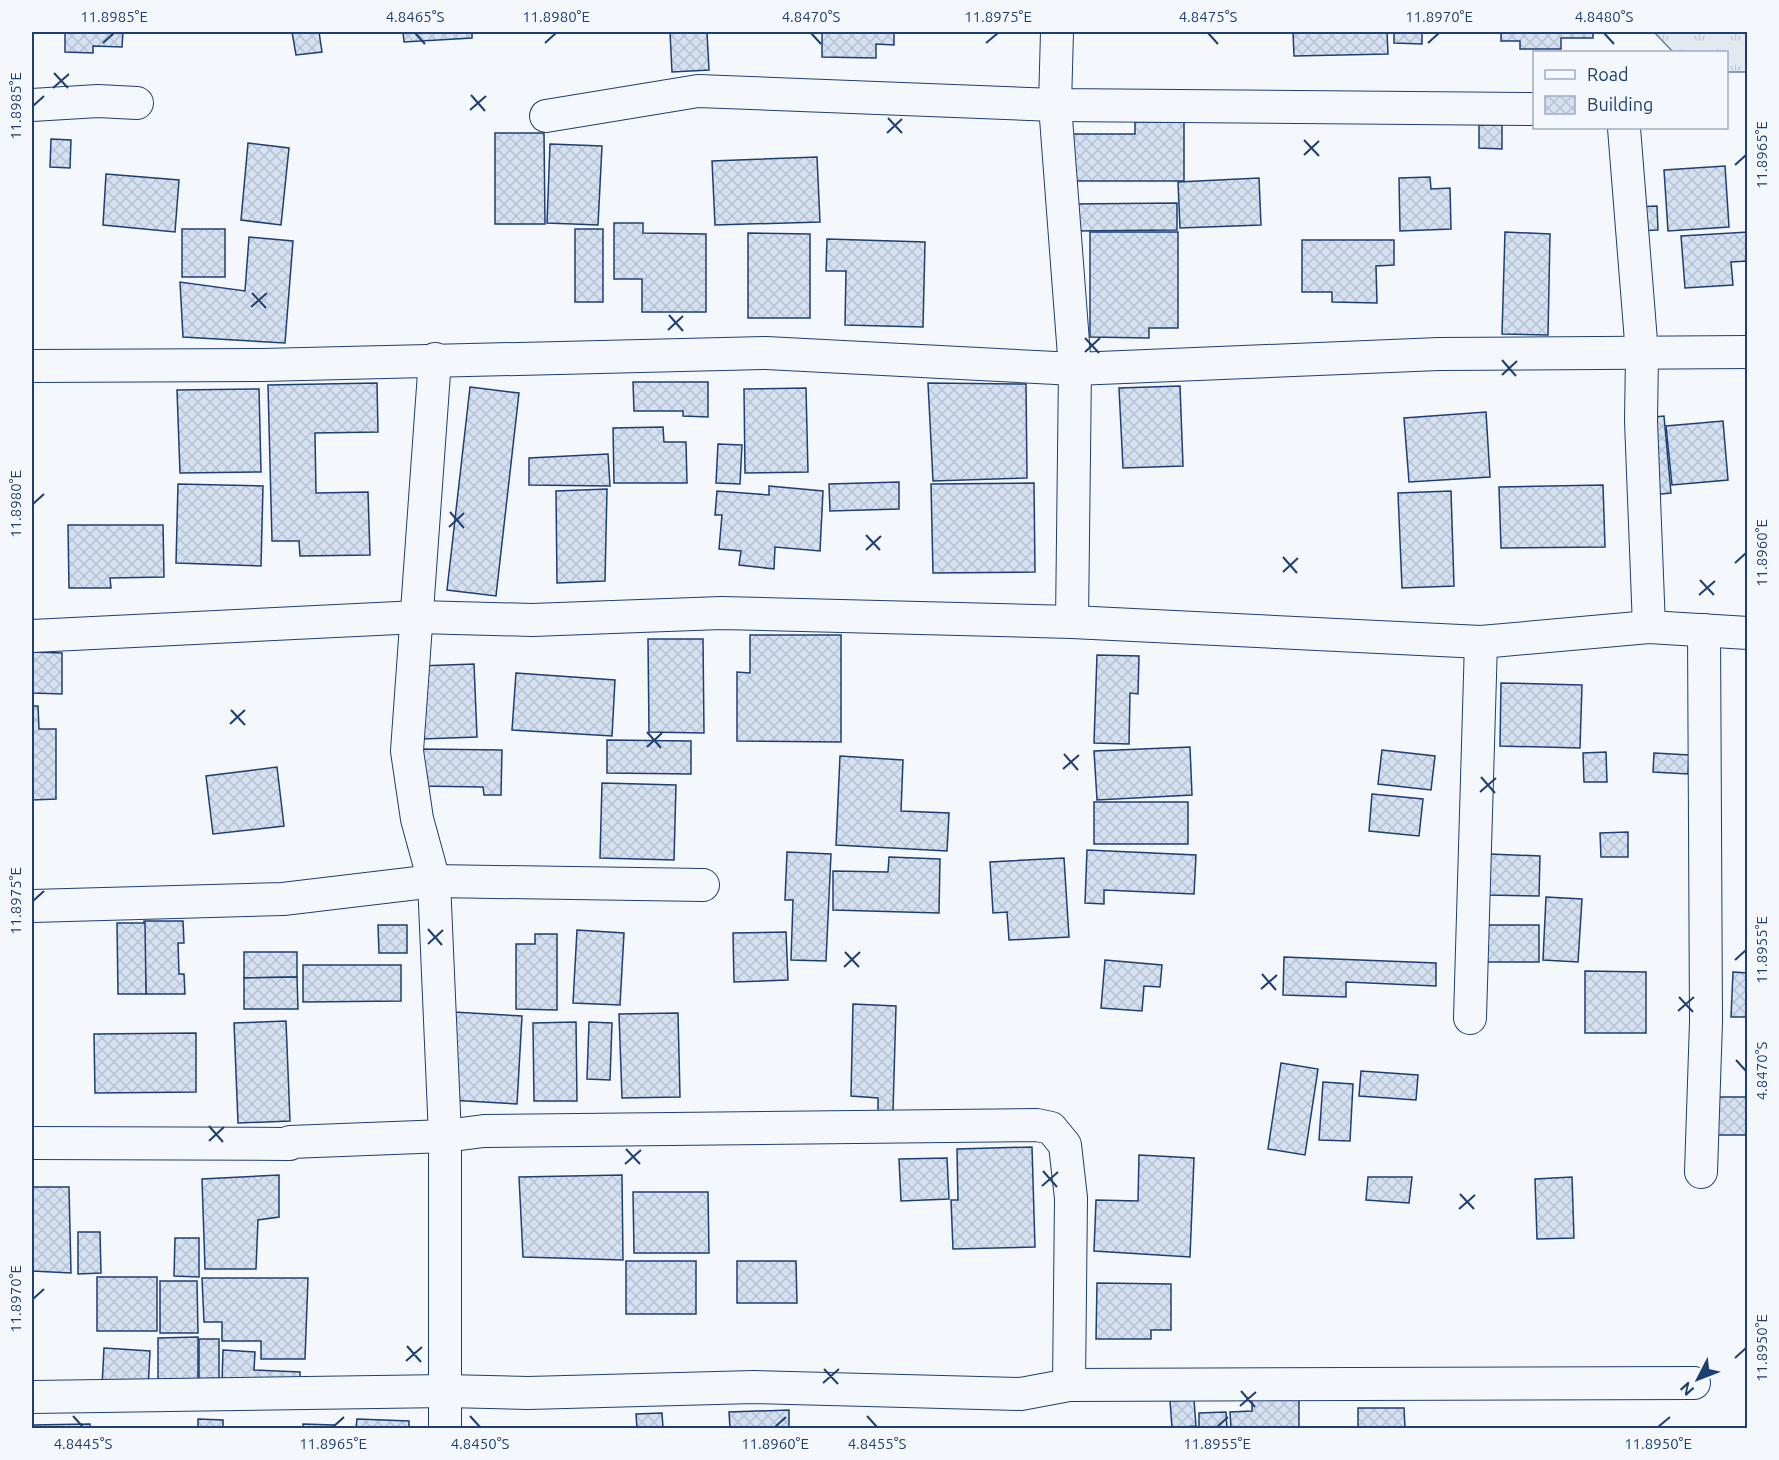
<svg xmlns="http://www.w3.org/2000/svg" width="1779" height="1460" viewBox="0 0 1779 1460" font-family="Ubuntu,sans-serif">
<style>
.grass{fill:url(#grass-tufts);stroke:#687fa3;stroke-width:1.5}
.building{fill:url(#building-cross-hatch);stroke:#1d3f73;stroke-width:1.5}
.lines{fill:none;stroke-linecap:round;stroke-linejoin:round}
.minor-casing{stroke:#1d3f73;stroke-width:34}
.minor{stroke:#f4f7fb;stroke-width:32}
.ticks{fill:none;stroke:#1d3f73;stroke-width:2}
.neatline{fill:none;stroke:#1d3f73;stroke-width:2}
.ticks-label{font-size:15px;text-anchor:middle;fill:#1d3f73}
</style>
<defs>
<pattern id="grass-tufts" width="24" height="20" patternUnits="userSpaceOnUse" patternTransform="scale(1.5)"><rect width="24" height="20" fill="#e3e9f0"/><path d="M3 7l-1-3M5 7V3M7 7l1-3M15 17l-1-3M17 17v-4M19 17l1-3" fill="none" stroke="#c2c9d1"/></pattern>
<pattern id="building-cross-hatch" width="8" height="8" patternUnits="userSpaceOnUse" patternTransform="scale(1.5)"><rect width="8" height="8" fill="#d5e0f0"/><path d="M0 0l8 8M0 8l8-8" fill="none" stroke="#b6c1d1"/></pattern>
</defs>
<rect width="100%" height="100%" fill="#f4f7fb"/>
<!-- grass -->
<polygon class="grass" points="1654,32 1747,32 1747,72 1727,72 1726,52 1673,52"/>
<!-- building -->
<g class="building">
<polygon points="65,32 123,32 122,47 93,46 93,53 65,52"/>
<polygon points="292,32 319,32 322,52 296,55"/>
<polygon points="403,32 472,32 472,38 404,42"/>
<polygon points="670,32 707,32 709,70 672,72"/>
<polygon points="822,32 894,32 894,45 876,44 876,58 822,57"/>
<polygon points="1293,32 1387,32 1388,54 1294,56"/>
<polygon points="1394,32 1422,32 1422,44 1394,43"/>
<polygon points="1501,32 1593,32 1593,38 1561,38 1561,49 1520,49 1520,41 1501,41"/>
<polygon points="1135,122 1184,122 1184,181 1069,181 1069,134 1135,134"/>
<polygon points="1479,125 1502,125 1502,149 1479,148"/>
<polygon points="495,133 544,133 545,224 495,224"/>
<polygon points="51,139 71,140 70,168 50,167"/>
<polygon points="248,143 289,148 281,225 241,220"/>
<polygon points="550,144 602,146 598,225 547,223"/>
<polygon points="817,157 820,222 715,225 712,161"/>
<polygon points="1725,166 1729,227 1668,231 1664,170"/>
<polygon points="106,174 179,180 175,232 103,225"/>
<polygon points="1430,177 1431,189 1450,188 1451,229 1400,231 1399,178"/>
<polygon points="1259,178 1261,225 1180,228 1178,182"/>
<polygon points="1177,203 1177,230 1073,231 1072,204"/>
<polygon points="1657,206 1658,230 1635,231 1634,207"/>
<polygon points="614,223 643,223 643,233 706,234 706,312 642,312 642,279 614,279"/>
<rect x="182" y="229" width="43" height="48"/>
<rect x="575" y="229" width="28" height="73"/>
<polygon points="1090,232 1178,232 1178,328 1149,328 1149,338 1090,337"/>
<polygon points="1505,232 1550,234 1548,335 1502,334"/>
<polygon points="1748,232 1748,261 1731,262 1733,285 1685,288 1681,236"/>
<polygon points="748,233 810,234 810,318 748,318"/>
<polygon points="249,237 293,241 285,343 183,337 180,282 245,291"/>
<polygon points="827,239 925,242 923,327 845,325 846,271 826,271"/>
<polygon points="1302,240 1394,240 1394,265 1376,266 1377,303 1332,302 1332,292 1302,292"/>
<polygon points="633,382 708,382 708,417 683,416 683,411 634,411"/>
<polygon points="377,383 378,432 315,433 316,493 368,492 370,555 300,556 299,541 272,541 268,385"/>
<polygon points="928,383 1026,384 1027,478 933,481"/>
<polygon points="1180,386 1183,466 1123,468 1119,388"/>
<polygon points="470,387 519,393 496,596 447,590"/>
<polygon points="806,388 808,472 745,473 744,389"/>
<polygon points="259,389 261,472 180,473 177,390"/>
<polygon points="1486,412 1490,477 1409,482 1404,418"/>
<polygon points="1664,416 1671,493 1651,495 1643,418"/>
<polygon points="1723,421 1728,480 1672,485 1666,426"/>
<polygon points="663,427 664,442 686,442 687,483 614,483 613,428"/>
<polygon points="718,444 742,445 740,484 716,483"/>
<polygon points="608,454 610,486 529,485 529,458"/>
<polygon points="899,482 899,509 830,511 829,484"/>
<polygon points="1034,483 1035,572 933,573 931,484"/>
<polygon points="178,484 263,486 261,566 176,563"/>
<polygon points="1603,485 1605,547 1501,548 1499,487"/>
<polygon points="769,486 823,491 820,551 775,547 774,569 739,565 741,551 719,549 722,515 715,515 717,491 769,495"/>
<polygon points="607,489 605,581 557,583 556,491"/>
<polygon points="1451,491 1454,586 1402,588 1398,493"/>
<polygon points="68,525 163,525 164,577 110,578 111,588 69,588"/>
<polygon points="750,635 841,635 841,742 737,741 737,672 750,673"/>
<polygon points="648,639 703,639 704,733 649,732"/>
<polygon points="32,652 62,653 62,694 32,693"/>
<polygon points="1097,655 1139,656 1138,694 1130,693 1129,744 1094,743"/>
<polygon points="474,664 477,737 422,739 419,666"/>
<polygon points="516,673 615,680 612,736 512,730"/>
<polygon points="1501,683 1582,685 1580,748 1500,746"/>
<polygon points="32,706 38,706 39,729 56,729 56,799 32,800"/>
<polygon points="607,740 691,741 691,774 607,773"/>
<polygon points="1190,747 1192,795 1097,800 1094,751"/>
<polygon points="420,749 502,750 501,795 484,795 483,787 420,786"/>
<polygon points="1382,750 1435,756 1431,790 1378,784"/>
<polygon points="1606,752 1607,782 1584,782 1583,753"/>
<polygon points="1654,753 1689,755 1688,774 1653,772"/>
<polygon points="840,756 903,760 901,811 949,813 947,851 836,845"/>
<polygon points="277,767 284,826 213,834 206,776"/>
<polygon points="602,783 676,785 674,860 600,858"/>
<polygon points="1372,794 1423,799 1419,836 1369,831"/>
<rect x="1094" y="802" width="94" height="42"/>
<polygon points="1628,832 1628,857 1601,857 1600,833"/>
<polygon points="1087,850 1196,855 1194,894 1104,890 1104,904 1085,903"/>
<polygon points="787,852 831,854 826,961 791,960 793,900 785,900"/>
<polygon points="1489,854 1540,856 1539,896 1487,895"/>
<polygon points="889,857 940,859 939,913 833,910 833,871 888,872"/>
<polygon points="1064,858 1069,937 1009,940 1007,912 993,913 990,862"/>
<polygon points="1546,897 1582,899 1578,962 1543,960"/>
<polygon points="144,921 183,921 184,943 178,943 179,974 184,974 185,994 146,994"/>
<polygon points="117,923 145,923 146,994 118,994"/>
<polygon points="378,925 407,925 407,953 379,953"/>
<rect x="1474" y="925" width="65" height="37"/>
<polygon points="577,930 624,933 620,1005 573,1003"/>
<polygon points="786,932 788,980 734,982 733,933"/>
<polygon points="535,934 557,934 557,1010 516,1009 516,944 535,944"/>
<polygon points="244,952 297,952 297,977 244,978"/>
<polygon points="1284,957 1436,963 1436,986 1346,982 1346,997 1283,995"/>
<polygon points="1105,960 1162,965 1160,987 1144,986 1142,1011 1101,1008"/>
<polygon points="303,965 401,965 401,1001 303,1002"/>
<polygon points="1585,971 1646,972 1646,1033 1585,1033"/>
<polygon points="1733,972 1748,973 1748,1017 1731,1017"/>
<polygon points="297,977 298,1009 244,1009 244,978"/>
<polygon points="853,1004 896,1006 893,1112 878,1111 878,1098 851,1096"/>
<polygon points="453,1012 522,1016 517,1104 449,1100"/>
<polygon points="678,1013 680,1097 622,1098 619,1014"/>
<polygon points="286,1021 290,1121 238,1123 234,1023"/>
<polygon points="576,1022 577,1101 534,1101 533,1023"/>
<polygon points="589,1022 612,1023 610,1080 587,1079"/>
<polygon points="196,1033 196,1092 95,1093 94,1034"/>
<polygon points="1281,1063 1318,1069 1305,1155 1268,1149"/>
<polygon points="1361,1071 1418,1075 1416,1100 1359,1096"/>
<polygon points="1323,1082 1353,1084 1350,1141 1319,1140"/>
<polygon points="1713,1097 1748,1097 1748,1135 1714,1135"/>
<polygon points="1032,1147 1035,1247 953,1249 951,1200 958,1200 957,1149"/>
<polygon points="1139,1155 1194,1158 1190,1257 1094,1251 1096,1200 1138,1201"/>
<polygon points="947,1158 949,1199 901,1201 899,1159"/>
<polygon points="279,1175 279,1217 258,1220 256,1269 205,1269 202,1179"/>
<polygon points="622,1175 623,1260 523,1257 519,1177"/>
<polygon points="1368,1177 1412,1177 1409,1203 1366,1200"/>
<polygon points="1572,1177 1574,1238 1537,1239 1535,1179"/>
<polygon points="32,1187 69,1187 71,1273 32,1271"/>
<polygon points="633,1192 708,1192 709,1253 634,1253"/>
<polygon points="78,1232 100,1232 101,1273 78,1274"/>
<polygon points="175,1238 199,1238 199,1277 174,1276"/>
<rect x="626" y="1261" width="70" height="53"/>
<polygon points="737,1261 796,1261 797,1303 737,1303"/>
<rect x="97" y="1277" width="60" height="54"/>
<polygon points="202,1278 308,1278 305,1359 261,1359 261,1341 222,1341 222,1322 204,1322"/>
<polygon points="160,1281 197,1281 198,1333 160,1333"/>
<polygon points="1097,1283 1171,1284 1171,1330 1151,1330 1151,1339 1096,1339"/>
<polygon points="198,1337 198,1382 158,1382 158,1338"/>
<polygon points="199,1339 219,1339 219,1378 199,1379"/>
<polygon points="104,1348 150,1351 148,1390 102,1386"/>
<polygon points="223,1350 255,1352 254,1370 300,1372 300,1386 222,1382"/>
<polygon points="1299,1390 1299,1428 1231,1428 1230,1412 1252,1411 1252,1391"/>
<polygon points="1194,1400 1196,1426 1172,1428 1170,1401"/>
<polygon points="1358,1408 1404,1408 1405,1428 1358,1428"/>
<polygon points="789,1410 789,1428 730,1428 729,1412"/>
<polygon points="1226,1412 1227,1428 1199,1428 1199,1413"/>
<polygon points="662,1413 663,1428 637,1428 636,1414"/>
<polygon points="198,1419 223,1420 223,1428 198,1428"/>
<polygon points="357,1419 409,1421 409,1428 356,1428"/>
<polygon points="90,1424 90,1428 32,1428 32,1425"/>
<polygon points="303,1424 334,1425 334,1428 303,1428"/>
</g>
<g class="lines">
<!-- minor casing -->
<g class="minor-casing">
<g id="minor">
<polyline points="1057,32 1055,105 1075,369 1072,622"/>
<polyline points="32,105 98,101 137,103"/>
<polyline points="546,116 698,91 1055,105 1534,109"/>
<polyline points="1624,128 1642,354 1641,421 1649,627"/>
<polyline points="435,359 407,751 417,819 434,881 445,1136 445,1428"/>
<polyline points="32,366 262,365 766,353 1075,369 1439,354 1748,352"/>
<polyline points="32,636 418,617 532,620 721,613 1072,622 1481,642 1649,627 1748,633"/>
<polyline points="32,906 283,899 434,881 703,885"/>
<polyline points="1470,1018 1481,642"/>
<polyline points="32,1143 290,1144 290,1142 445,1136 484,1131 1037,1125 1051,1128 1065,1145 1071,1198 1069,1385"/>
<polyline points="1701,1172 1706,1022 1704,630"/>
<polyline points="32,1397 446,1391 528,1393 754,1387 1021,1394 1069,1385 1694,1383"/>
</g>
</g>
<!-- minor -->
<use href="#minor" class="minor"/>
</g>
<!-- ticks -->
<path class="ticks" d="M415,33L425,44M811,33L821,44M1208,33L1218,44M1604,33L1614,44M103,43L114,33M545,43L556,33M986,43L998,33M1428,43L1439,33M54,73L68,88M53,88L69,74M471,95L485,111M33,106L44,96M470,110L486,96M888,118L902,133M887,133L902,119M1304,140L1319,156M1304,155L1319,141M1735,165L1746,155M252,293L266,308M251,307L267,293M669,315L683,331M668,330L683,316M1085,338L1099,353M1085,352L1100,338M1502,360L1516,376M1502,375L1517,361M33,504L44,494M450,512L464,528M449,527L464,513M866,535L880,550M866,550L881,536M1283,557L1297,573M1735,563L1746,553M1283,572L1298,558M1700,580L1714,595M1699,595L1715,581M231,710L245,725M230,724L245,710M647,732L661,748M647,747L662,733M1064,754L1078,770M1063,769L1079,755M1481,777L1495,793M1480,792L1496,778M33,901L44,891M428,929L442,945M428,944L443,930M845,952L859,967M1735,960L1746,950M844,967L860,952M1262,974L1276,990M1261,989L1277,975M1679,997L1693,1012M1678,1011L1694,997M1736,1060L1746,1071M209,1126L223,1142M209,1141L224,1127M626,1149L640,1164M625,1164L641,1150M1043,1171L1057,1187M1042,1186L1058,1172M1460,1194L1474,1209M1459,1209L1475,1195M33,1299L44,1289M407,1346L421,1362M1735,1358L1746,1348M406,1361L422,1347M824,1369L838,1384M823,1383L839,1369M1241,1391L1255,1407M1240,1406L1256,1392M73,1416L83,1427M470,1416L480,1427M867,1416L877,1427M333,1427L344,1417M775,1427L786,1417M1217,1427L1228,1417M1658,1427L1670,1417"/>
<!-- border -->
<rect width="1779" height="1460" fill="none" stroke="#f4f7fb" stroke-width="66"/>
<!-- legend -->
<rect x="1533" y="51" width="195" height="78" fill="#f4f7fb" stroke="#9eadc5" stroke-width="1.5"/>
<rect x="1545" y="70" width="30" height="9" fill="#f4f7fb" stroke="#9eadc5" stroke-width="1.5"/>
<text x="1587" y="81" font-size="18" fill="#1d3f73">Road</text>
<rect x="1545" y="96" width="30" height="18" fill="url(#building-cross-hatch)" stroke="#9eadc5" stroke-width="1.5"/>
<text x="1587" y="111" font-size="18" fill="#1d3f73">Building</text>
<!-- north arrow -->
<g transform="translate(1698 1379) rotate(228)" stroke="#f4f7fb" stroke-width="4.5" paint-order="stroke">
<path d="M0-4.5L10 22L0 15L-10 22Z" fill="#1d3f73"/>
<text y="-9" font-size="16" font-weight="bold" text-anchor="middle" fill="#1d3f73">N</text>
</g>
<rect x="33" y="33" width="1713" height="1394" class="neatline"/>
<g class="ticks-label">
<text x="114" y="22">11.8985°E</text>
<text x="415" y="22">4.8465°S</text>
<text x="556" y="22">11.8980°E</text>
<text x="811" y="22">4.8470°S</text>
<text x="998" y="22">11.8975°E</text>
<text x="1208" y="22">4.8475°S</text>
<text x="1439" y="22">11.8970°E</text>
<text x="1604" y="22">4.8480°S</text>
<text transform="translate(16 106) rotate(-90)" y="5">11.8985°E</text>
<text transform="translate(1762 155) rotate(-90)" y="5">11.8965°E</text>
<text transform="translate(16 504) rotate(-90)" y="5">11.8980°E</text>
<text transform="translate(1762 553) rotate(-90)" y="5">11.8960°E</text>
<text transform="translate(16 901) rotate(-90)" y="5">11.8975°E</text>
<text transform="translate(1762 950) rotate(-90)" y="5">11.8955°E</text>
<text transform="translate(1762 1071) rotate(-90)" y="5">4.8470°S</text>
<text transform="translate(16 1299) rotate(-90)" y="5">11.8970°E</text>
<text transform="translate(1762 1348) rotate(-90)" y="5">11.8950°E</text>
<text x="83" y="1449">4.8445°S</text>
<text x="333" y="1449">11.8965°E</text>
<text x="480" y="1449">4.8450°S</text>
<text x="775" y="1449">11.8960°E</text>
<text x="877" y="1449">4.8455°S</text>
<text x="1217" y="1449">11.8955°E</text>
<text x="1658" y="1449">11.8950°E</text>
</g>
</svg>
